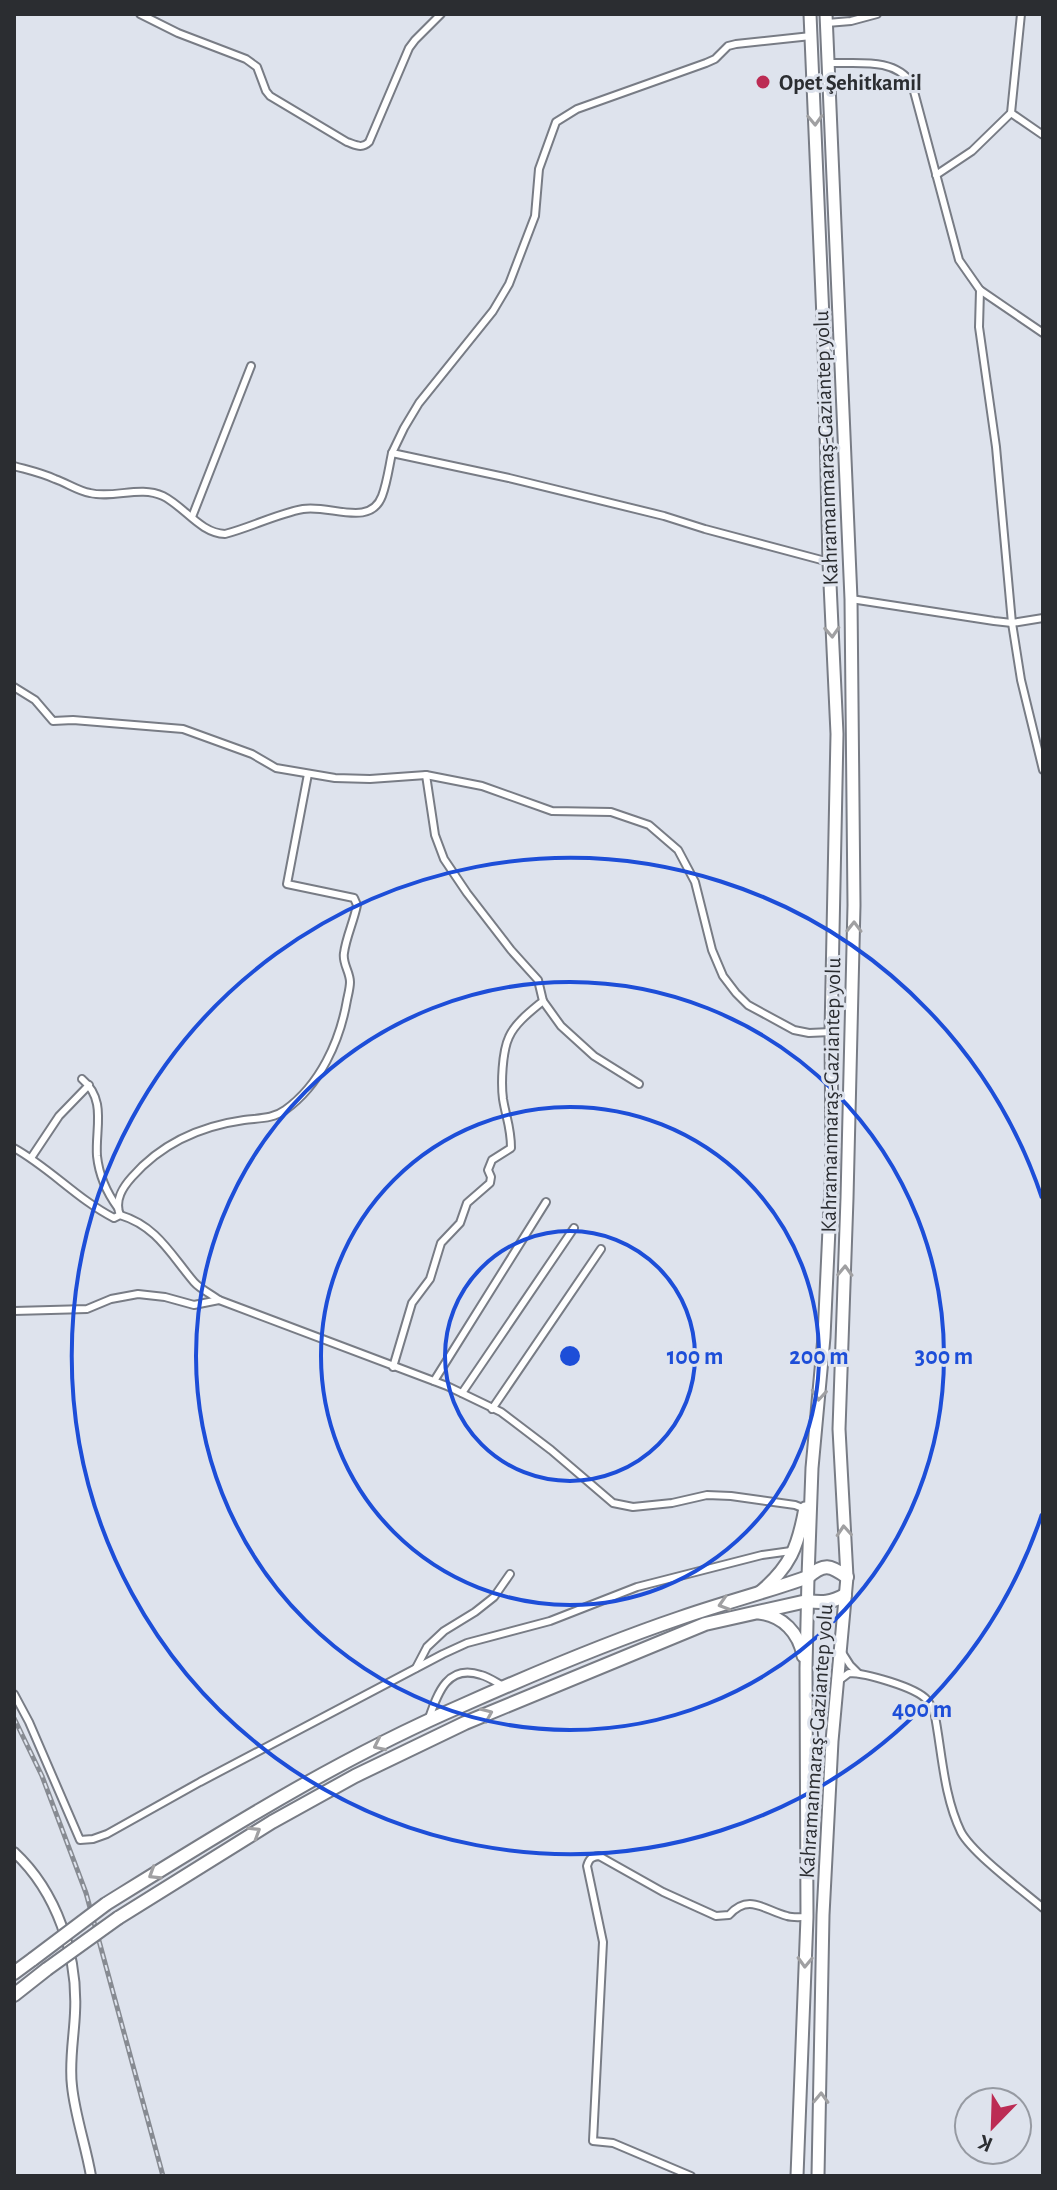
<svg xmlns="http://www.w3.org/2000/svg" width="1057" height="2190" viewBox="0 0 1057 2190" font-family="'Alegreya Sans',sans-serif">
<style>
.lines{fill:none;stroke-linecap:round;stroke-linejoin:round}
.minor-casing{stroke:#787c85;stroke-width:10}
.tertiary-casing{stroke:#787c85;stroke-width:12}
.trunk-casing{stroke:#787c85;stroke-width:15}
.motorway-casing{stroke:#787c85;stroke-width:16}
.minor{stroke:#fff;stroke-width:6}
.tertiary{stroke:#fff;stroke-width:8}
.trunk{stroke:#fff;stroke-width:11}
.motorway{stroke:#fff;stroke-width:12}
.rail-casing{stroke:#878b92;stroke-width:5}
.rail{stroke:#dee3ed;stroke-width:2;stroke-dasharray:6;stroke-linecap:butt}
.motorway-bridge-casing{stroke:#787c85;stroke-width:16;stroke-linecap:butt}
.motorway-bridge{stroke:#fff;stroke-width:12}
.oneway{stroke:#a0a0a2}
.ring{fill:none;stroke:#1d4ed8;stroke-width:4}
.poi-dot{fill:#bc2c54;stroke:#dee3ed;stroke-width:3}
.labels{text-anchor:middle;stroke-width:6;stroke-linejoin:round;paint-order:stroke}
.poi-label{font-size:22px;font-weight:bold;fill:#2b2d31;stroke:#dee3ed;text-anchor:start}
.street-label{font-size:22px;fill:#2b2d31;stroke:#dee3ed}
.centre{fill:#1d4ed8;stroke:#dee3ed;stroke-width:4}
.ring-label{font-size:24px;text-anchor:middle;font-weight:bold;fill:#1d4ed8;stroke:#dee3ed;stroke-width:6;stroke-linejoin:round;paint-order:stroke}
</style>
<rect width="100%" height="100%" fill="#dee3ed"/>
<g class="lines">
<!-- minor casing -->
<g class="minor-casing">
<g id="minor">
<path d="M140,14L178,33L246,59L257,67L266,91L270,96L347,142C356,145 362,149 369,142L409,48L415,40L441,14"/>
<polyline points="827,23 851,21 877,14"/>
<polyline points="811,36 736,44 728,46 715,59 706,63 577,109 556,122 539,169 535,216 509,284 493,311 419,403 404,428 392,453 509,478 664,516 705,529 829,562"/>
<path d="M829,63C857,64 895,57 912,84L959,260L980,290L1043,333"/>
<polyline points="1011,113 1043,135"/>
<polyline points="936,175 972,151 1011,113 1021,14"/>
<polyline points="980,290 979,327 996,447 1012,623 1021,680 1043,770"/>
<path d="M14,466C28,470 42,473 55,479C67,483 78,491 90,493C114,499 140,485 163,496C185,507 200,533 225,534C252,527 276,514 303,509C329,504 370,528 382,496C387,483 389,467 392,453"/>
<polyline points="192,517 251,366"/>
<polyline points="851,599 994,621 1012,623 1043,618"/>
<polyline points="14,687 35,700 53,721 73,720 183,729 252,754 276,768 335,778 370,779 426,775 482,786 552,811 611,812 649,825 678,850 695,882 712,950 723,976 736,993 748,1005 794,1030 809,1033 831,1032"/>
<polyline points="543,1001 561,1026 594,1056 639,1084"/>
<path d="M82,1079C107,1100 95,1128 97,1156C99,1175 107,1193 118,1208"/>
<path d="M14,1148C50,1168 77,1199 114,1218L120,1215C157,1226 171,1255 194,1282C200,1289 211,1294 219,1300L447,1386L501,1412L551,1450L613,1503L633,1507L672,1503L707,1495L731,1496L795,1505L805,1509"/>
<polyline points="31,1158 59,1116 89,1085"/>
<path d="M120,1215C114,1200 123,1187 132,1177C161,1144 201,1126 244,1120C259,1118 273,1119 285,1110C320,1085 340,1041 347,1000C348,995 350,988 350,982C350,972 342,963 344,953C346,937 354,921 357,905L354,898L287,884L308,774"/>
<polyline points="14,1311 87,1309 111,1299 138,1294 165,1297 194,1305 219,1300"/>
<path d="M393,1367L412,1303L430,1279L441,1243L460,1223L467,1203L490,1183L491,1177L488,1170L492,1160L511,1148C511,1127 506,1118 503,1099C501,1084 502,1052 509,1037C515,1023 531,1011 543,1001L538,980L511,950L467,893L444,859L435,835L426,775"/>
<polyline points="434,1381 546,1202"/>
<polyline points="462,1393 574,1228"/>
<polyline points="492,1409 601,1249"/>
<polyline points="843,1654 850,1665 858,1673"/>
<polyline points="416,1668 427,1647 444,1631 475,1612 494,1597 510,1574"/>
<path d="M841,1679L849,1673C865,1673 916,1687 927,1700C930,1703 931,1707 934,1711C942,1750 943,1795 961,1832C973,1854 1022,1890 1043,1908"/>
<polyline points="14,1694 29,1722 80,1840 93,1839 107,1834 200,1782 443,1654 467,1643 550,1621 637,1587 762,1555 791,1551"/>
<path d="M429,1718C438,1692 448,1664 481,1675C489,1677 497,1683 505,1687"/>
<path d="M691,2176L613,2143L593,2141L603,1942L587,1866C589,1859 591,1857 599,1856L663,1892L716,1916L729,1915C749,1893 764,1910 787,1916C793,1918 800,1917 807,1917"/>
</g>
</g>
<!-- tertiary casing -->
<g class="tertiary-casing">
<path id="tertiary" d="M14,1852C57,1892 78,1955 75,2013C74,2037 69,2062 72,2086C75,2116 86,2146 91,2176"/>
</g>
<!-- trunk casing -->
<g class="trunk-casing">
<g id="trunk">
<path d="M760,1592C790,1567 798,1547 805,1508"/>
<path d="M759,1613C783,1616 799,1633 803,1656"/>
<polyline points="797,2176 807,1917 806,1668 808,1577 812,1468 824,1337 832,1164 831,1032 837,734 829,562 824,342 810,14"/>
<polyline points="818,2176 823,1915 832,1741 847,1577 839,1429 847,1198 854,905 851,599 826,14"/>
</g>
</g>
<!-- motorway casing -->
<g class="motorway-casing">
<g id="motorway">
<path d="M106,1904C222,1832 336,1760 461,1706C533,1674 606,1643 680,1618C723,1603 766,1592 808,1577C824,1563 830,1565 847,1577"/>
<path d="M118,1918L272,1822L355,1776L465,1723L705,1624L807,1601C822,1603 831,1603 845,1595"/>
<polyline points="14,1973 33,1959"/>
<polyline points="14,1995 47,1969"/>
</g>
</g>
<!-- minor -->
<use href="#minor" class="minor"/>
<!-- tertiary -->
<use href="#tertiary" class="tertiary"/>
<!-- trunk -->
<use href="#trunk" class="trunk"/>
<!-- motorway -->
<use href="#motorway" class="motorway"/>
<!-- rail casing -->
<g class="rail-casing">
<polyline id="rail" points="14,1718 42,1776 86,1893 163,2176"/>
</g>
<!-- rail -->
<use href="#rail" class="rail"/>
<!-- motorway-bridge casing -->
<g class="motorway-bridge-casing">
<g id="motorway-bridge">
<polyline points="33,1959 106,1904"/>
<polyline points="47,1969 118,1918"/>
</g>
</g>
<!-- motorway-bridge -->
<use href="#motorway-bridge" class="motorway-bridge"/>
</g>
<!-- one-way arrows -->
<defs><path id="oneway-chevron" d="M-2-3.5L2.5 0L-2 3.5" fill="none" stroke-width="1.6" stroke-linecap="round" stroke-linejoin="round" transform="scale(2)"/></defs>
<g class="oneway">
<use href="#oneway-chevron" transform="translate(815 120) rotate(88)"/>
<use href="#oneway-chevron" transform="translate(832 632) rotate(87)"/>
<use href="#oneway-chevron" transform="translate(854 927) rotate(-89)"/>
<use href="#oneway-chevron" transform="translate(845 1271) rotate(-88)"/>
<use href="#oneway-chevron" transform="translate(819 1395) rotate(95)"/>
<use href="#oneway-chevron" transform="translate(844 1531) rotate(-94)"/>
<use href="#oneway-chevron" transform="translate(724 1604) rotate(163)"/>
<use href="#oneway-chevron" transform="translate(487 1714) rotate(-23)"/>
<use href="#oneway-chevron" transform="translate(379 1745) rotate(154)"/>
<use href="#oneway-chevron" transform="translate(255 1832) rotate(-32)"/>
<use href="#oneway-chevron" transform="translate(154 1874) rotate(148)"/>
<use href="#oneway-chevron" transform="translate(805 1962) rotate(92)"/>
<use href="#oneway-chevron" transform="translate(821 2098) rotate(-88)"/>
</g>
<!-- distance rings -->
<g class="ring">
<circle cx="570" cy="1356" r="125"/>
<circle cx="570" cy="1356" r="249"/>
<circle cx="570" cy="1356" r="374"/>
<path d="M1042 1514A498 498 0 1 1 1042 1198"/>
</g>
<!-- markers -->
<circle class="poi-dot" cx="763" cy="82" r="8"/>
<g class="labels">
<!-- poi labels -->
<g class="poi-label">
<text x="779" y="90">Opet Şehitkamil</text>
</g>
<!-- street labels -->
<g class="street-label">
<text transform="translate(825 448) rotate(-92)" y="8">Kahramanmaraş-Gaziantep yolu</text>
<text transform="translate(830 1095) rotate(-89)" y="8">Kahramanmaraş-Gaziantep yolu</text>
<text transform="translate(815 1741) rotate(-86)" y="8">Kahramanmaraş-Gaziantep yolu</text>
</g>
</g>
<circle cx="570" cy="1356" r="12" class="centre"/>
<g class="ring-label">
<text x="695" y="1364">100 m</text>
<text x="819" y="1364">200 m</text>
<text x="944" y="1364">300 m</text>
<text x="922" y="1717">400 m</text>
</g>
<!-- border -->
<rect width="1057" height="2190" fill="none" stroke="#2b2d31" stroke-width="32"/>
<!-- north arrow -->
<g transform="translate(993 2126) rotate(203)"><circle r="38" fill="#dee3ed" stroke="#969aa2" stroke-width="2"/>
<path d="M0-6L14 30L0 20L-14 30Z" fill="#bc2c54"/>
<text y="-12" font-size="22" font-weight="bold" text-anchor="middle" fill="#2b2d31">K</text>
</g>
</svg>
